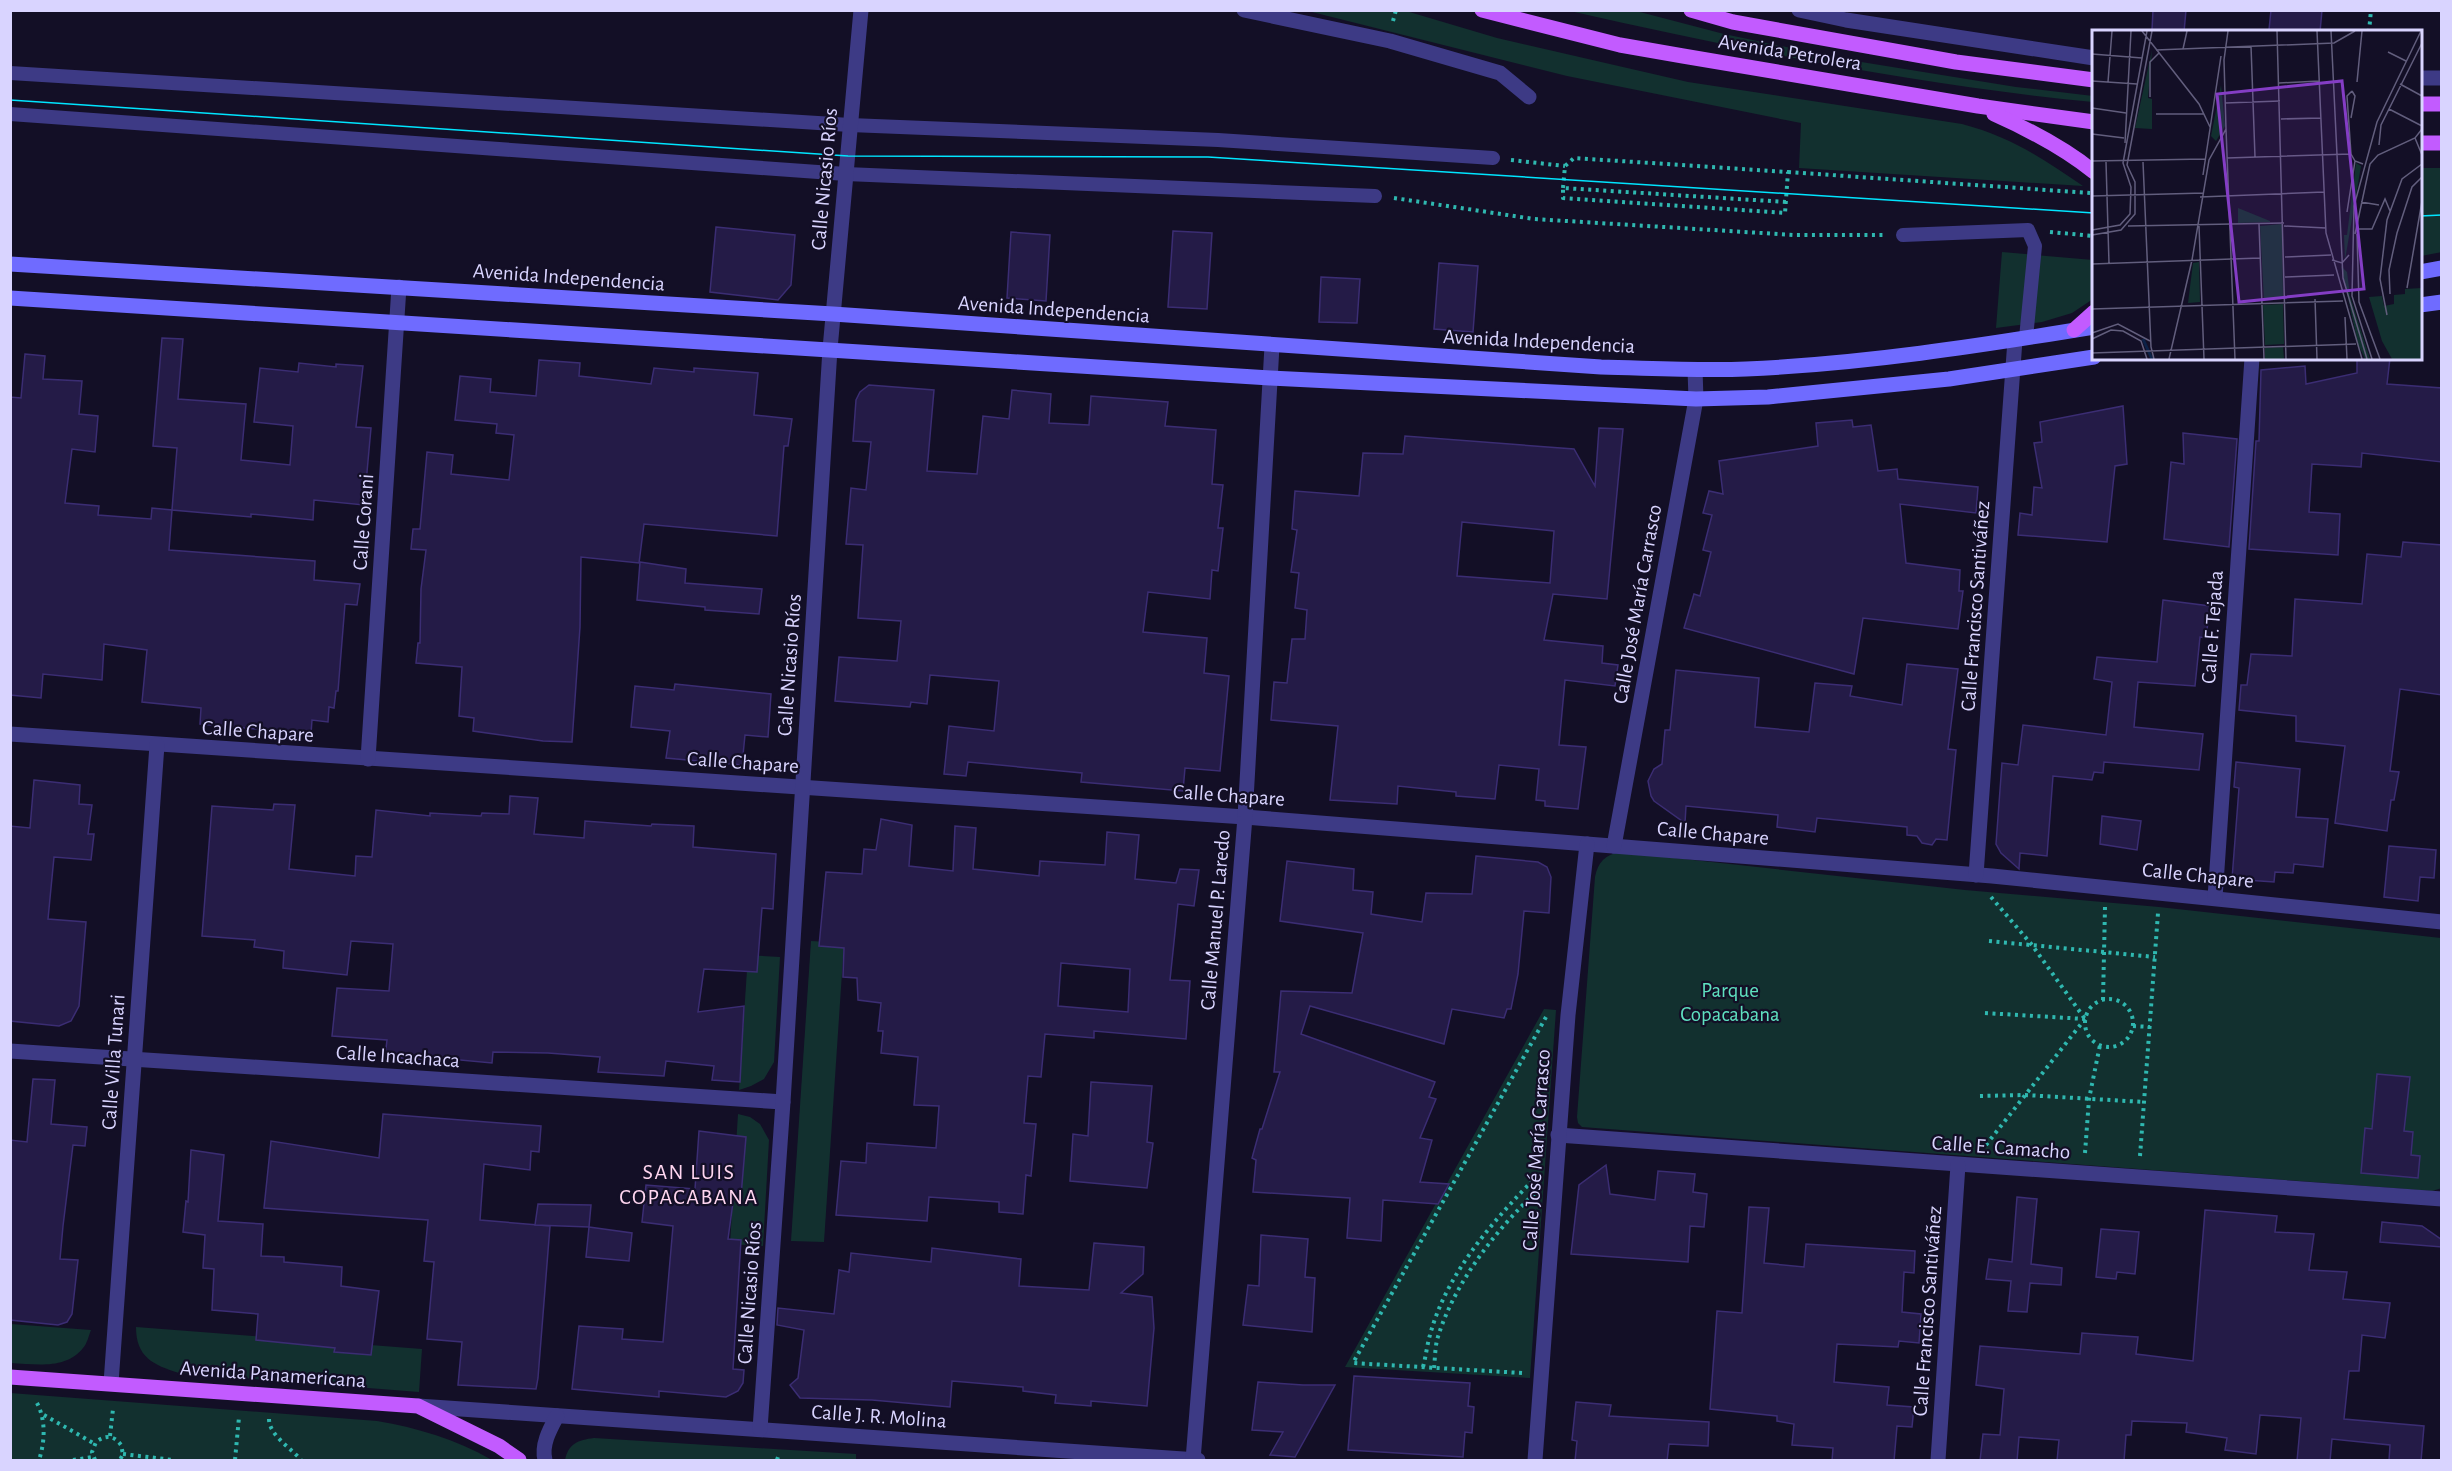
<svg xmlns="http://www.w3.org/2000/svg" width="2452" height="1471" viewBox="0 0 2452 1471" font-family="'Alegreya Sans',sans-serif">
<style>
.green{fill:#12302f}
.building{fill:#241b47;stroke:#3b2d73;stroke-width:1.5;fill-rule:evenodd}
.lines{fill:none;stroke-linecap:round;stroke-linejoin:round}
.path{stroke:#2fb8b0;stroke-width:4;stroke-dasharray:3 4.5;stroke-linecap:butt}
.lane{stroke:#3d3a85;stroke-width:14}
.street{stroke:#3d3a85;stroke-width:15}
.secondary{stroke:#6f6bff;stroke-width:15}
.primary{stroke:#c25bff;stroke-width:15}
.tram{stroke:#00e5ff;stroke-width:1.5}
.labels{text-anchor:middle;stroke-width:4.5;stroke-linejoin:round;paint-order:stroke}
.street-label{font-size:21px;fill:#d9d4ff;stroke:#130f26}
.park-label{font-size:21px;fill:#5fe0c0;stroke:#130f26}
.neighbourhood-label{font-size:22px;letter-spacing:1.5px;fill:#ffd6f0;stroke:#130f26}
.inset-river{fill:none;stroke:#0c2248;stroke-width:3}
.inset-road{fill:none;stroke:#625e7d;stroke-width:1.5}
.view{fill:#843dc5;fill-opacity:0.15;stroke:#843dc5;stroke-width:3}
.inset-edge{fill:none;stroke:#d9d4ff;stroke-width:3}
</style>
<rect width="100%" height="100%" fill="#130f26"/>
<!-- green -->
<g class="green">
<path d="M1308,11H1406L1497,38L1688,82L1962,124C2011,137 2042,158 2083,186L1799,168L1801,123L1567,76Z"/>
<path d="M1570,11H1636L1724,34L1849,60L2016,87L2093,96V102C1917,85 1742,50 1570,11Z"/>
<polygon points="2421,168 2441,168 2442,252 2421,256"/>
<polygon points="2002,252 2093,260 2093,299 2072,313 2042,322 1996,328"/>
<path d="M1620,852L1965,890L2159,907L2441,938L2442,1188L2432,1191L1582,1127L1578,1123L1577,1117L1595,877C1598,862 1605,855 1620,852Z"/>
<polygon points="811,941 844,943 824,1242 791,1241"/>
<polygon points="748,955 780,957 774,1062 764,1079 751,1086 739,1090"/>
<polygon points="1544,1009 1556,1010 1530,1378 1345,1367"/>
<polygon points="738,1114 750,1117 760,1124 769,1140 763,1246 730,1244"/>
<path d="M10,1324H11L91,1330C89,1335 87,1344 83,1348C66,1370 35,1364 11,1363Z"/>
<path d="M136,1327L422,1349L419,1392L179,1373C153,1365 136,1357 136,1327Z"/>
<path d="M10,1393L377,1421C418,1428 455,1439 492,1460H11Z"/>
<path d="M594,1438L856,1454V1460H565C568,1444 578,1440 594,1438Z"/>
</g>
<!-- building -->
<g class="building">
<polygon points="2153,10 2186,10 2184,32 2152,30"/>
<polygon points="2271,10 2322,10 2320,32 2269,30"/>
<polygon points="716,227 795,235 791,285 778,300 710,292"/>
<polygon points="1173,231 1212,233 1207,309 1168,307"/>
<polygon points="1011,232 1050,235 1046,301 1007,298"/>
<polygon points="1439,263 1478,266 1473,332 1434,329"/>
<polygon points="1321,277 1360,279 1357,323 1319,322"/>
<polygon points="162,338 183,339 178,399 246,404 241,460 290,465 293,426 254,422 260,368 298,372 299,363 336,367 336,364 363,366 356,427 371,428 364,505 314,500 313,520 251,514 251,517 172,510 177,448 153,446"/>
<polygon points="25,354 45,356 43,379 82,381 79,414 98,416 95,452 72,449 65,503 99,506 98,515 151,519 152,508 172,510 169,550 315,561 314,580 360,584 357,605 345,604 338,691 336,691 334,708 329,707 328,722 312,720 311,734 200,724 201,708 142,702 147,650 104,644 102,680 43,674 41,698 10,695 10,397 21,398"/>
<polygon points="2357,358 2390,358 2387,384 2442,388 2442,462 2362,453 2361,467 2312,464 2309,512 2340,514 2338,555 2249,549 2256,441 2259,441 2261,370 2305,366 2306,384 2357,373"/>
<polygon points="539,360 580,363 579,376 651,384 654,368 694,372 694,368 758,373 754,415 792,419 788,446 784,446 777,536 644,524 639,563 581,557 580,627 572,742 543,741 473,731 474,718 459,716 462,667 416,663 418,643 420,643 421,589 426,550 411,549 413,529 420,529 427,452 453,455 451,474 509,480 514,435 496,433 497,424 455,420 460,376 491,379 490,392 536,396"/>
<polygon points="869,385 934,390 927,471 977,474 983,416 1009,419 1012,390 1051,394 1049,423 1089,425 1091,396 1168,402 1165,426 1216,430 1212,484 1223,485 1218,528 1223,528 1218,571 1212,570 1210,599 1148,592 1143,632 1207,638 1204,673 1229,676 1220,771 1185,768 1183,791 1081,782 1082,773 968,762 966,776 944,774 949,726 994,731 999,681 930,675 927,704 911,702 910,707 835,701 839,657 897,661 901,621 858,618 863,545 846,544 851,488 866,490 871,442 853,441 856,400 860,392"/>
<polygon points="2123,406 2127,464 2115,466 2107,542 2018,535 2020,513 2032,515 2034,487 2042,488 2034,443 2042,442 2040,422"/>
<polygon points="1852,420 1853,427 1871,425 1878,471 1897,469 1898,479 1978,487 1976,513 1900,504 1906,563 1960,570 1959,591 1963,591 1958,629 1863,618 1854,674 1684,628 1694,594 1700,596 1711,552 1703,550 1712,515 1703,513 1709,491 1723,494 1719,461 1818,446 1816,423"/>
<path d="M1599,428L1623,429L1607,599L1553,594L1544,640L1603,646L1602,663L1618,665L1615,686L1565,680L1559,745L1586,747L1578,809L1545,806V801L1536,800L1539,769L1499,765L1495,799L1456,796V792L1398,786L1397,804L1330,800L1338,726L1271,720L1274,682L1287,683L1292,639H1305L1307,610L1295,608L1299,573L1291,572L1297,530L1292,529L1295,491L1359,496L1363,453L1403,454L1405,436L1574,449L1595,486ZM1462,522L1554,531L1550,583L1457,576Z"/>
<polygon points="2183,433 2237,439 2229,547 2164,539 2171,462 2184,464"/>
<polygon points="2403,542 2442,545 2442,695 2400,689 2390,771 2399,772 2394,800 2391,800 2387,831 2335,823 2345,746 2296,741 2296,716 2239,710 2241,685 2247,685 2251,654 2292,656 2295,599 2362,604 2367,554 2401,557"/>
<polygon points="640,562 686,569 685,583 762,589 759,614 705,610 705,607 637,600"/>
<polygon points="2163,600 2210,606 2206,638 2200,637 2195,686 2138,682 2134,727 2203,734 2199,770 2104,762 2103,773 2094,772 2092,780 2053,776 2047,856 2020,853 2019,869 2001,853 1996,844 2002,763 2018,765 2023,725 2106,735 2112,682 2094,679 2097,657 2157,662"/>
<polygon points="1907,664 1958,669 1948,749 1956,750 1947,840 1936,839 1932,845 1922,843 1917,836 1907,835 1907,827 1817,818 1815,832 1777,827 1778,815 1686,806 1685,823 1654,801 1651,796 1648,781 1654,769 1662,764 1665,730 1670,730 1676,670 1759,678 1755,727 1809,732 1815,683 1852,686 1850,696 1902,705"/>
<polygon points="675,684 771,694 768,737 745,735 742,765 666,758 670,731 631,727 635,686 674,690"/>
<polygon points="2236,762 2300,769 2296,817 2328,819 2323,867 2294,864 2293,873 2275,872 2274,882 2232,879 2239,788 2234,787"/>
<polygon points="34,780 80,785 79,804 92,805 88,834 94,834 91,860 54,857 48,919 86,922 79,1006 71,1021 59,1026 10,1021 10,826 30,828"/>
<polygon points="510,796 538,798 534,834 584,838 585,821 651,826 652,824 694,826 693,847 776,854 773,909 762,908 757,972 704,969 698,1012 744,1006 740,1082 712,1080 714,1066 666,1061 664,1076 598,1072 600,1057 548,1053 493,1052 492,1063 439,1058 438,1060 385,1057 387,1040 332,1036 337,988 389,991 393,944 351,941 347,975 283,968 284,951 254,947 255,940 202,936 212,806 273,810 274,804 295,805 289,869 355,876 356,856 372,857 376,810 430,816 430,813 481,816 482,813 509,814"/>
<polygon points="2102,816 2141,821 2137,850 2100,844"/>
<path d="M881,819L912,825L909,866L953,871L955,826L976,828L973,869L1039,876L1040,861L1105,865L1107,832L1139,835L1135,879L1176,883L1180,869L1199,870L1194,906L1178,904L1170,980L1190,981L1186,1039L1094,1031V1038L1045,1034L1041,1077L1028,1076L1024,1123L1036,1124L1031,1176L1026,1175L1023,1214L999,1212V1202L929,1197L927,1221L836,1215L841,1161L866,1163L867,1143L936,1148L939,1106L914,1105L918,1057L881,1053L883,1031H878L881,1003L858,1000L857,978L843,977L844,948L819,946L826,872L862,874L864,849L876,850ZM1061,963L1130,969L1128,1012L1058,1006Z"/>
<polygon points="2389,846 2436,850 2434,878 2420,877 2418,901 2384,897"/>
<polygon points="1476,856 1538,862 1547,867 1551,877 1549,913 1524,911 1518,974 1511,1009 1507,1009 1504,1018 1452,1009 1444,1044 1310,1006 1301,1034 1435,1082 1429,1097 1436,1099 1420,1138 1432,1140 1420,1182 1449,1184 1438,1204 1383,1200 1381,1241 1347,1238 1350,1198 1253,1192 1256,1160 1252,1158 1260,1129 1262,1129 1280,1072 1274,1072 1281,991 1352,993 1363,933 1280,921 1287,861 1354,869 1353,890 1373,892 1371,914 1422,922 1426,893 1472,894"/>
<polygon points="2377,1074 2410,1077 2404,1131 2413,1132 2411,1155 2420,1156 2418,1178 2361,1173 2365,1128 2372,1129"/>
<polygon points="33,1079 55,1080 51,1124 87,1127 85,1146 73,1145 63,1226 60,1259 78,1260 72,1314 67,1322 58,1325 10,1320 10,1140 27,1142"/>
<polygon points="1091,1082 1152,1086 1147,1142 1153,1143 1147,1188 1070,1181 1073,1134 1088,1136"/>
<polygon points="383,1114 541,1126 539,1152 531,1151 530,1170 484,1164 480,1220 550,1226 538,1378 536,1389 458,1385 462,1342 427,1339 434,1262 424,1261 428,1220 264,1208 271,1141 379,1158"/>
<polygon points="699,1131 746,1137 741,1196 734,1195 728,1239 741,1240 733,1369 744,1370 743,1383 738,1391 726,1397 659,1391 659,1397 572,1389 579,1326 623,1329 622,1339 663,1342 673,1226 642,1222 646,1185 695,1189"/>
<polygon points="191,1150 224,1155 218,1221 263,1224 261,1256 284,1257 284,1262 342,1267 341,1286 379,1291 371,1355 334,1352 335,1348 256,1340 258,1314 212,1310 214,1269 203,1268 205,1235 183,1232 186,1201 188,1202"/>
<polygon points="1606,1165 1610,1194 1655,1200 1658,1171 1695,1174 1693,1192 1707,1194 1704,1227 1690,1226 1688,1262 1571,1254 1579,1185"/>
<polygon points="2017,1197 2037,1199 2031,1264 2062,1268 2061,1285 2030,1283 2027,1312 2008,1311 2011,1281 1986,1279 1989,1259 2012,1262"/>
<polygon points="538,1204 591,1205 589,1227 535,1225"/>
<polygon points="1749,1207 1769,1208 1764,1263 1804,1267 1806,1244 1915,1251 1914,1273 1904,1272 1902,1312 1921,1314 1919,1343 1899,1341 1898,1347 1837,1344 1834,1382 1889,1387 1887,1405 1914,1407 1912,1427 1897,1426 1894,1461 1832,1461 1833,1448 1792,1445 1794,1424 1777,1421 1777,1416 1710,1409 1717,1311 1742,1313"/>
<polygon points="2205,1210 2277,1216 2275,1232 2314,1234 2309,1270 2347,1272 2343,1299 2390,1303 2385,1338 2362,1335 2359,1371 2349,1371 2344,1419 2424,1426 2421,1461 2389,1461 2390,1445 2332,1439 2330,1461 2297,1461 2301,1418 2260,1415 2256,1454 2225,1450 2227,1438 2186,1432 2187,1423 2132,1421 2131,1435 2126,1435 2124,1461 2057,1461 2059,1440 2019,1437 2017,1461 1980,1461 1983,1434 2000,1435 2004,1389 1976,1385 1980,1346 2080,1354 2082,1333 2123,1336 2138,1337 2136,1354 2193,1361"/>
<polygon points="2382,1222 2422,1226 2442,1240 2442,1247 2380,1242"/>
<polygon points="589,1227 632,1233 629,1261 586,1257"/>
<polygon points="2101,1229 2139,1232 2135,1274 2117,1272 2116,1279 2096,1277"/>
<polygon points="1261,1235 1308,1239 1305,1277 1315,1278 1312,1332 1243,1325 1248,1285 1259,1286"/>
<polygon points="1094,1243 1144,1247 1143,1274 1121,1293 1152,1297 1154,1328 1147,1406 1091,1401 1091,1406 1055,1403 1056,1395 1023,1391 1023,1387 952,1381 950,1407 872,1400 800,1398 790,1385 798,1378 804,1330 777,1325 778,1308 834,1314 839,1270 849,1272 851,1253 931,1262 932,1248 1021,1259 1019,1286 1089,1290"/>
<polygon points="1354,1376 1470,1383 1468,1406 1474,1407 1472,1433 1465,1432 1463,1457 1348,1450"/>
<polygon points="1258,1382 1303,1385 1335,1385 1295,1457 1270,1455 1283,1432 1252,1430"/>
<polygon points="1576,1402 1611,1405 1609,1416 1709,1422 1708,1446 1669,1444 1667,1461 1575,1461 1577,1441 1572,1440"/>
</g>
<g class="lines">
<!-- path -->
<g class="path">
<polyline points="1393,21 1396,10"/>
<polyline points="2369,32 2371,10"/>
<polyline points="1511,160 1565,166"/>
<polyline points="1788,172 2090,193"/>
<polyline points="1563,188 1565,166 1574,158 1788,172 1785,213 1563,198 1563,188 1786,202"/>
<polyline points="1394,198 1534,219 1794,235 1885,235"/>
<polyline points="2050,232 2094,236"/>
<polyline points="1991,897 2032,945 2085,1019"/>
<polyline points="1989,941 2155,957"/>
<circle cx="2109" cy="1023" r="24"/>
<polyline points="2103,1000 2105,907"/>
<polyline points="1985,1013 2085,1019"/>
<polyline points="2133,1026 2150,1027"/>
<polyline points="1980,1096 2025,1095 2144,1102"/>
<polyline points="1986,1145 2085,1019"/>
<polyline points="2085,1153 2089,1099 2100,1045"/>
<polyline points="2140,1156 2158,913"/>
<path d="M1423,1367C1426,1356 1427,1345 1430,1335C1446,1274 1493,1221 1535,1178"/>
<path d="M1434,1368C1435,1359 1435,1349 1437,1340C1453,1285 1494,1232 1535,1193"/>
<polyline points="1522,1373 1353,1363 1546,1017"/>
<path d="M37,1403C46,1420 45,1442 39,1460"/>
<polyline points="44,1415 95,1444"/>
<path d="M269,1419C269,1435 291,1448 301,1460"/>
<polyline points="110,1436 113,1409"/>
<polyline points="123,1454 173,1460"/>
<polyline points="73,1460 93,1457"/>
<path d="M95,1460L92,1452L96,1442C105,1435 114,1435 121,1445L123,1454L120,1460"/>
<polyline points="235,1460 239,1417"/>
<polyline points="777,1460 778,1457"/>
</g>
<!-- lane -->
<g class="lane">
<polyline points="10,73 850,125 1218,140 1493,158"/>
<polyline points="10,114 846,174 1375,196"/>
<polyline points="1903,235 2028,230 2035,246 2026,338"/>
</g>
<!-- street -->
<g class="street">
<polyline points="1244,10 1390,41 1500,73 1529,97"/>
<polyline points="1799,10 1846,20 2094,58"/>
<polyline points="2420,78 2442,78"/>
<polyline points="10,734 1245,817 1992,876 2442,922"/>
<polyline points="368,759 399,287"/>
<polyline points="1614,846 1696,399 1695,370"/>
<polyline points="1976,875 2015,340"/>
<polyline points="2215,898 2252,358"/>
<polyline points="10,1051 783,1102"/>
<polyline points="1558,1135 2442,1199"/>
<polyline points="111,1383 157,745"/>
<polyline points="418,1406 1198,1460"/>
<polyline points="760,1429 783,1102 830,349 861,10"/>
<path d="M545,1460C541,1445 550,1429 557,1416"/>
<polyline points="1193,1460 1245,817 1272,346"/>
<polyline points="1535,1460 1568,1015 1587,844"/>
<polyline points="1938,1460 1958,1165"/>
</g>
<!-- secondary -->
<g class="secondary">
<path d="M10,264L833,314L1601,367C1649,368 1698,371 1746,369C1862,364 1979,346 2094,327"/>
<polyline points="2420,272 2442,268"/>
<polyline points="10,298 1270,378 1696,399 1768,397 1949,379 2094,357"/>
<polyline points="2420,305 2442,302"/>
</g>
<!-- primary -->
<g class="primary">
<polyline points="1482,10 1620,45 1683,56 1978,106 2094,122"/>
<polyline points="1691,10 1733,22 1956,62 2094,80"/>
<polyline points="2420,104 2442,104"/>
<path d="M1994,114C2030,130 2063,147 2094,172"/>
<polyline points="2420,143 2442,143"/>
<polyline points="2074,330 2094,312"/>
<polyline points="10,1377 418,1406 499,1446 519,1460"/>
</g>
<!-- tram -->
<g class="tram">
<polyline points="10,100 848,156 1208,157 2094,213"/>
<polyline points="2420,216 2442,215"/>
</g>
</g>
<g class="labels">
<!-- street labels -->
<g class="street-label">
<text transform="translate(1790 52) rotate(9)" y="7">Avenida Petrolera</text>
<text transform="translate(824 179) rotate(-85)" y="7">Calle Nicasio Ríos</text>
<text transform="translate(569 277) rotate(4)" y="7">Avenida Independencia</text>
<text transform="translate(1054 309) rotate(4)" y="7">Avenida Independencia</text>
<text transform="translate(1539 341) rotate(3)" y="7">Avenida Independencia</text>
<text transform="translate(363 522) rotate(-86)" y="7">Calle Corani</text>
<text transform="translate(1637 604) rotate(-80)" y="7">Calle José María Carrasco</text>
<text transform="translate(1975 606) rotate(-86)" y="7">Calle Francisco Santiváñez</text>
<text transform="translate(2212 627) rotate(-86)" y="7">Calle F. Tejada</text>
<text transform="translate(789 665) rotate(-86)" y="7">Calle Nicasio Ríos</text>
<text transform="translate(258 731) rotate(4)" y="7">Calle Chapare</text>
<text transform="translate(743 762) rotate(4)" y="7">Calle Chapare</text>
<text transform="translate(1229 795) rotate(4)" y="7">Calle Chapare</text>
<text transform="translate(1713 833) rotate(5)" y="7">Calle Chapare</text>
<text transform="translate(2198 875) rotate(6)" y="7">Calle Chapare</text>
<text transform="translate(1215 920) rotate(-85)" y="7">Calle Manuel P. Laredo</text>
<text transform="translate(398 1056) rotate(4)" y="7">Calle Incachaca</text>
<text transform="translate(113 1062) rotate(-86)" y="7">Calle Villa Tunari</text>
<text transform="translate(2001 1147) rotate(4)" y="7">Calle E. Camacho</text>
<text transform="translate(1536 1150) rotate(-86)" y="7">Calle José María Carrasco</text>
<text transform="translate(749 1293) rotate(-86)" y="7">Calle Nicasio Ríos</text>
<text transform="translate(1927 1311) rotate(-86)" y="7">Calle Francisco Santiváñez</text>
<text transform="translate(273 1374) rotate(4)" y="7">Avenida Panamericana</text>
<text transform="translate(879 1416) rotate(4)" y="7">Calle J. R. Molina</text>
</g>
<!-- park labels -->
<g class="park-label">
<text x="1730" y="997">Parque<tspan x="1730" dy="24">Copacabana</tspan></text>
</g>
<!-- neighbourhood labels -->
<g class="neighbourhood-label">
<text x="689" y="1179">SAN LUIS<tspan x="689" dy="25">COPACABANA</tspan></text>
</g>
</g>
<!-- overview -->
<g transform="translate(2092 30)">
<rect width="330" height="330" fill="#130f26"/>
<path d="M60,20L56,68L60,69V99L43,98ZM129,55L133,96L124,111L119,106ZM264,133L269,136L253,230L252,205H255ZM146,178L178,191V192L146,193ZM190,194L191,269L172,270L168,196ZM107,232L108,272L96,273L101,233ZM249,236L255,242L258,266L278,329H273L266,314ZM330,258V329H300L290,311L277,267L290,266L292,276L302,274V265L313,264V259ZM191,274L192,314L173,315L171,275ZM191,317L192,329H173V318Z" fill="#12302f"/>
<path class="inset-river" d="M51,309L60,329"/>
<path class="inset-road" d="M50,1L107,74L118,97M185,1L194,329M225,1L234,203L270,329M239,1L251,248L275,329M159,16L163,127M91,19L95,1M64,20L242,13L263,1M296,22L314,31M0,24L50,28M0,51L45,54M16,52L20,1M265,52L270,1M187,53L227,51M308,54L330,66M260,61L255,66L259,124L263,131L271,134M58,67V32L67,23M133,73L188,71M0,78L34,83M297,79L330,96M64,84H112M259,88L263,66L260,61M189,89L229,88M134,99L143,329M0,104L32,108M323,108L330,125M33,113L39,1M287,115L289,95L330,13M135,128L259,124M0,131L113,129M14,132L17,233M51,132L59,317L62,329M111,145L129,26M0,166L112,163M108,167L232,162M269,172L287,175M255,182L263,131M167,194L172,329M36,196L192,193M107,196L112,329M192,196L234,198M265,199H280L293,169L298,181M0,200L28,195L38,184L39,157L31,133L55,1M263,204L278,134L286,125L323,108L330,99M265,204L267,272L288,329M0,205L29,200L43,184V152L35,135L60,1M193,227L239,225M240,230L250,233L257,225M0,234L168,228M193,247L242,245M315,258L330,171M298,264L297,240L305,203L320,157L330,147M223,269L225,329M0,279L251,271M295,285L288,249L295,190L310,149L330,134M253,287L255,329M0,303L26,294L58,311M0,309L19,300L31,301L49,311L55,329M0,323L264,314M77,329L100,230L117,130L134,99L132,30L136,1M280,329L260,266L262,176L285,92L329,1"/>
<path class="view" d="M250,51L272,259L147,272L125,64Z"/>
<rect width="330" height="330" class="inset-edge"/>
</g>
<!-- border -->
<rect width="2452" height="1471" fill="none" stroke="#d9d4ff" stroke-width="24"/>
</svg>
